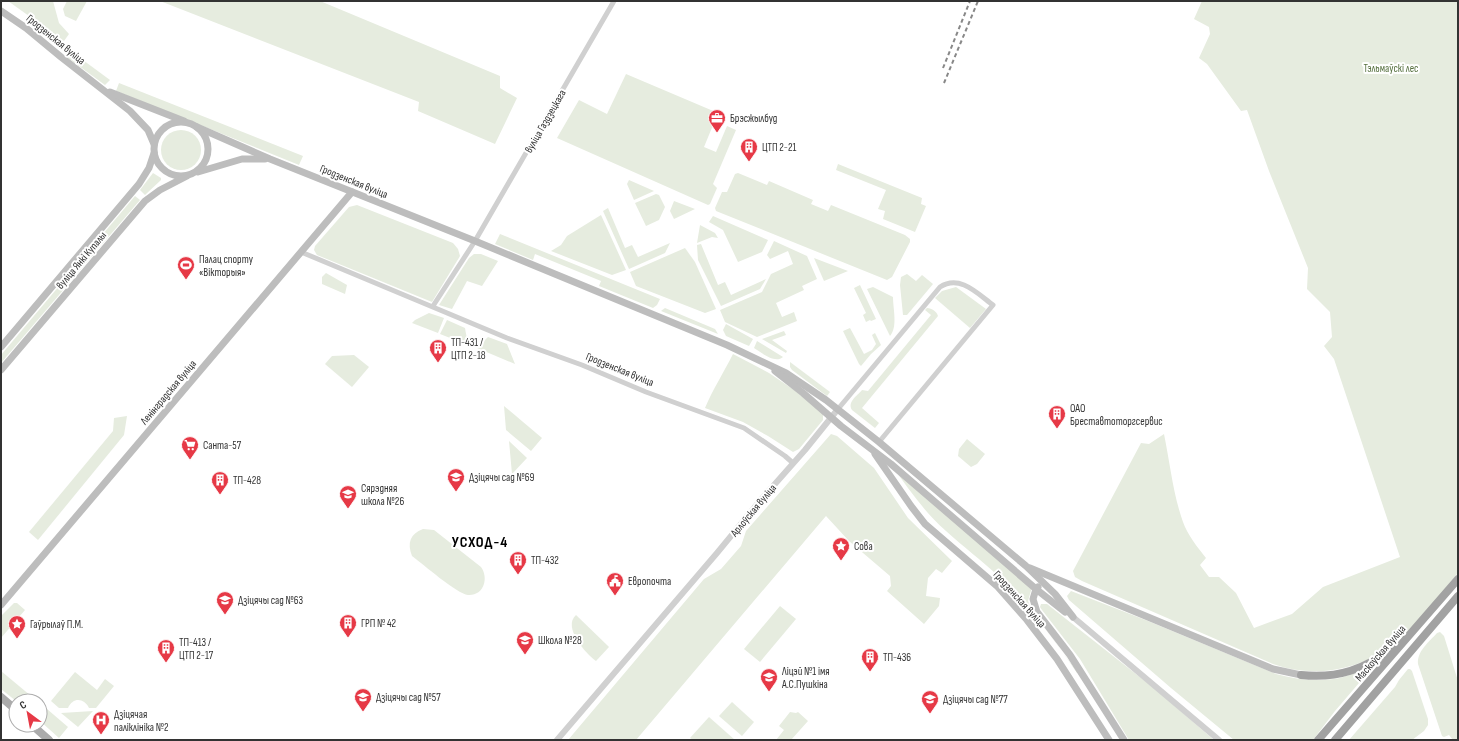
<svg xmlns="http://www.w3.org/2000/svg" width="1459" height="741" viewBox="0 0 1459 741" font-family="'Sofia Sans Condensed',sans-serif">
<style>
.green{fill:#e6ecdf}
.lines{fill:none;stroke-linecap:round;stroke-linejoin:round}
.minor{stroke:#d0d0d0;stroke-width:5}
.tertiary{stroke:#d0d0d0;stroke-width:6}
.secondary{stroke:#bdbdbd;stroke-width:7}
.primary{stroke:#ababab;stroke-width:8}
.trunk{stroke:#a2a2a2;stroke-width:8}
.rail{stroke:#888;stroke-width:2;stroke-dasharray:4 3;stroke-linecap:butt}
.labels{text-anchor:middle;stroke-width:4;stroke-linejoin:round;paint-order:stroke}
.street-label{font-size:11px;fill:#333;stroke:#fff}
.park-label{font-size:11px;fill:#56703f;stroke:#fff}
.poi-label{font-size:11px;fill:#333;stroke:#fff;text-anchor:start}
.district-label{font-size:15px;font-weight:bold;letter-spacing:1px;fill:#000;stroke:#fff}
</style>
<rect width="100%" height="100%" fill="#fff"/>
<!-- green -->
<g class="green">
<polygon points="8,1 53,1 59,23 69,34 64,41"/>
<polygon points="67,1 87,1 76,21 65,16 63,9"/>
<polygon points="160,1 320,1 500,76 500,88 517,98 495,144 418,111 419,102"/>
<path d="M1202,1H1458V573C1441,593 1421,620 1402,637C1366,669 1318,680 1273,664L1082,581L1075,577L1073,571L1141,443L1149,444L1164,434C1170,463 1173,494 1183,522C1187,534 1198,548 1206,558L1200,565L1209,577H1219L1236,593L1254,628L1292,614L1323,587L1400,557L1334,359L1324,346L1332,337L1330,312L1307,289L1308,268L1269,171L1247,110L1241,111L1207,64L1199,58L1210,34L1209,27L1194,19Z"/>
<polygon points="72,52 110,80 105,85 68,58"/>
<polygon points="626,74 718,113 704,147 716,152 727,126 736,130 713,184 717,188 710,204 708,205 557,138 579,100 607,114"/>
<polygon points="119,83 303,156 299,165 116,91"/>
<circle cx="181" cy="150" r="20"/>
<polygon points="838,164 922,198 921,204 926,206 915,232 883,219 885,211 878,209 886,190 836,170"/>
<polygon points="153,173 161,178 161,180 145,195 140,190"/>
<polygon points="738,173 767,185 769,181 813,200 811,204 828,211 831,205 905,235 910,239 910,242 892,277 887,280 716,211 715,208 722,192 727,192 735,174"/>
<polygon points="629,180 654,191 634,200 627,184"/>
<polygon points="656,194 659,195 665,207 659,220 646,226 635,203"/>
<polygon points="135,196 140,200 1,363 1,355"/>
<polygon points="674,201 695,209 674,219 670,211"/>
<polygon points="357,205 453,243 458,249 460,256 432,302 317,255 314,250 315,246 349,207"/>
<polygon points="608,208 625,248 632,245 638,257 670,243 665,253 629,269 603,211"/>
<polygon points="601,215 626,270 612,275 551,251 561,245 567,236"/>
<polygon points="713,216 768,240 762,252 738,262 723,230 709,222"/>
<polygon points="700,225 715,233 718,238 712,237 697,243"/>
<polygon points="500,234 660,299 657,305 653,308 599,286 601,281 535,254 533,260 495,244"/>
<polygon points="774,241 807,256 817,279 802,286 804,290 776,303 782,317 794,312 797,321 757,337 725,322 720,310 762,292 771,274 793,264 788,251 770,259 767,255"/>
<polygon points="701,244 718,285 725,282 731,295 766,279 760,289 721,306 698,260 697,245"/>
<polygon points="685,248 695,262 716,309 705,313 636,286 630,272"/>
<polygon points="474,254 481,254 498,261 482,286 467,281 452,309 439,305 469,258"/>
<polygon points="814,258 848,271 824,281"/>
<polygon points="326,273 347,285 345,294 322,284 322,277"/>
<polygon points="907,274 916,281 922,275 933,284 907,315 903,315 900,285 901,277"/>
<polygon points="860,285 876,319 871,321 870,320 866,322 863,315 866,313 854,288"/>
<path d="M873,287L893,297C893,309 898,327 890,336L867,289Z"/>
<polygon points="956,287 986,309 970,328 935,298 942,291"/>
<polygon points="665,308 715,329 718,334 661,311"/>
<path d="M927,308C932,308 937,312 938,316L862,408L879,423L875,428L852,410C847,402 857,396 862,390L868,391L931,315L925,310Z"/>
<polygon points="429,313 444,318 438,333 412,323 415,320"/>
<polygon points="447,320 465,328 468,345 440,334"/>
<polygon points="726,324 753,339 749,346 726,336 723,330"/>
<polygon points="850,328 864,354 872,350 876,344 872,335 875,333 881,345 871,354 861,366 859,364 843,331"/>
<polygon points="784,331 786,335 772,340 787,351 786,353 762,339"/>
<polygon points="488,337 507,344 515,364 477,348"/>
<path d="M757,341L783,357C775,364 762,353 754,348Z"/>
<path d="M733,354L769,373L794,390L823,413V420L799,449L793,452L768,436L743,422L705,408C713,389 724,372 733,354Z"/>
<polygon points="354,355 369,367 352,387 325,364 332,356"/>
<polygon points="790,362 830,392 827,396 792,370 790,367"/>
<polygon points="504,406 542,438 531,451 506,430"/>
<polygon points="127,416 124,435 38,540 29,532 113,431 114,418"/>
<polygon points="831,434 837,436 874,468 908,518 952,561 942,573 936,569 928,578 926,596 940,598 939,606 924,624 887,591 891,586 890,576 849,541 826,516 636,740 568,740 704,579 721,569 741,546 746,531"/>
<polygon points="967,439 985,454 977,464 971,467 958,456 959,449"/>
<polygon points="509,441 527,458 512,474"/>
<path d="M892,466L1032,587L1028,601L1032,611L1078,673H1077C1054,639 1029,605 999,577C982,560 963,547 946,531C924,512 909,489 892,466Z"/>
<path d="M423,529L434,530L481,567C489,578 484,596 468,595C457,594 423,564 412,556C407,543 410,534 423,529Z"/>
<path d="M1071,591L1148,621L1276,674C1298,680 1318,682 1340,678C1347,676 1354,673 1362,672L1364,673L1365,676L1335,711L1313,740H1234L1171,688L1069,600L1067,596Z"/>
<polygon points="14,603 17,603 25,610 1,638 1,616"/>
<polygon points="1041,604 1047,604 1155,689 1214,740 1129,740 1080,659 1042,610 1040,607"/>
<polygon points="780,606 796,619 760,662 744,649"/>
<path d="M576,615L609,647L596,661C586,654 562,627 576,615Z"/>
<path d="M1440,632L1444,636L1458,681V740H1453L1449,735L1444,737L1442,736L1418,664C1417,651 1429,642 1437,633Z"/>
<polygon points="1408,669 1410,669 1412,671 1428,719 1428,725 1424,731 1412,740 1349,740 1395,687 1399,680"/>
<polygon points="1,671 37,701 16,701 1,689"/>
<path d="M75,672L97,690L105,679L114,686L96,708H89C84,698 73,697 68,708H59L51,701Z"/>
<polygon points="732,702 754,722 742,736 719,716"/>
<polygon points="40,703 68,727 59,738 40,721"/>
<polygon points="93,711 78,727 61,713"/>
<polygon points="790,712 796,713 798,712 808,721 791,740 776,740 784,730 779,726"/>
<polygon points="709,717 735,740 693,740 690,738"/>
</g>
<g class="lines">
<!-- minor -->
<g class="minor">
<polyline points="301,252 507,338 582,365 646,392 744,428 785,456 793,463"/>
<polyline points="433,306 475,241 614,1"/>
<path d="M838,409L940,287C960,274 978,294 993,305L879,442"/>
</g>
<!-- tertiary -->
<g class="tertiary">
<polyline points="1073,617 1219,740"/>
<polyline points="557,740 717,553 759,502 805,450 838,409"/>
</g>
<!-- secondary -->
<g class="secondary">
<polyline points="1,11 26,28 61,57 130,111 148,130 154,144"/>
<polyline points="110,92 184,121"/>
<circle cx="181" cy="149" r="27"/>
<polyline points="197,127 270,159 475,241 727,345 786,373 826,400 879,442 1026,566 1055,594 1073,617"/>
<polyline points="198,172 242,159 265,159"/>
<polyline points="1,347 139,184 149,168 154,153"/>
<polyline points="1,370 145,201 160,190 187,176"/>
<polyline points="775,371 803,393 841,426 891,464 1036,589 1065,612"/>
<polyline points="875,454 911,506 925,524 997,586 1027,620 1057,659 1109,740"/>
<polyline points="1030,568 1273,669 1301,675"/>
<polyline points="1038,587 1036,589 1033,599 1037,612 1070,655 1124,740"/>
<polyline points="1,605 352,192"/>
</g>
<!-- primary -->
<g class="primary">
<polyline points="1,697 16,710"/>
<polyline points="32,725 49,740"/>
</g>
<!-- trunk -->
<g class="trunk">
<path d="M1301,675C1338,679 1365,669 1395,647"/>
<polyline points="1318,740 1458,579"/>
<polyline points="1335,740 1458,596"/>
</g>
<!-- rail -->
<g class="rail">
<polyline points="943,68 970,1"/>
<polyline points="944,83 978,1"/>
</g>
</g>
<!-- icons -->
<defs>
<g id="office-pin" transform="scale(0.9)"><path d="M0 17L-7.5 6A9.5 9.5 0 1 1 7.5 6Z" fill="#e63946" stroke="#fff"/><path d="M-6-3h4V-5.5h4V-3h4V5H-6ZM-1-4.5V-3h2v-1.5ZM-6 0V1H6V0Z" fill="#fff"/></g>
<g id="building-pin" transform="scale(0.9)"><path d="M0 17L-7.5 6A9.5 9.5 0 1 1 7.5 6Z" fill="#e63946" stroke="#fff"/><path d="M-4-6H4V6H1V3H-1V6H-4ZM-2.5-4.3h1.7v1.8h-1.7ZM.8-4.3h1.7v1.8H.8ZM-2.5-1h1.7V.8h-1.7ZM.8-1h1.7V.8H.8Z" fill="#fff"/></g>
<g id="stadium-pin" transform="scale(0.9)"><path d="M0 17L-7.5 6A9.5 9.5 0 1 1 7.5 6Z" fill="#e63946" stroke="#fff"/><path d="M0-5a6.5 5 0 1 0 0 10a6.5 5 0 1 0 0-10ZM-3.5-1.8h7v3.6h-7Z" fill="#fff"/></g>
<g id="supermarket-pin" transform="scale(0.9)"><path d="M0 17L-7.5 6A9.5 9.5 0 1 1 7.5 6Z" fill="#e63946" stroke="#fff"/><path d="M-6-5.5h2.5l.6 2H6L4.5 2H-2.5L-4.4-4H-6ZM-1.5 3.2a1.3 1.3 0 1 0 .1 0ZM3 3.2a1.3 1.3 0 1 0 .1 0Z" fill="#fff"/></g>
<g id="school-pin" transform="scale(0.9)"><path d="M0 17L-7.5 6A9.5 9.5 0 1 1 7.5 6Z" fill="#e63946" stroke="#fff"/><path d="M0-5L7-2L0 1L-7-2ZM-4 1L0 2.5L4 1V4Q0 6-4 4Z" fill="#fff"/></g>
<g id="sight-pin" transform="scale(0.9)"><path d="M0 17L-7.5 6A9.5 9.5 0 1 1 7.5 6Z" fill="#e63946" stroke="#fff"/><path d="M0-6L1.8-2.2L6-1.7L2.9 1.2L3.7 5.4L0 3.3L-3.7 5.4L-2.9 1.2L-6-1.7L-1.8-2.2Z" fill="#fff"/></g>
<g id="civic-pin" transform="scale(0.9)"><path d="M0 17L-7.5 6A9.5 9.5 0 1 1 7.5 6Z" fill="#e63946" stroke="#fff"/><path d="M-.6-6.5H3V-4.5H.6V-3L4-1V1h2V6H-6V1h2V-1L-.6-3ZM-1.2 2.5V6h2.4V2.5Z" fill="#fff"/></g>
<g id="hospital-pin" transform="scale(0.9)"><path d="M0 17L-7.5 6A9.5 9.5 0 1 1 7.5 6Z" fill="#e63946" stroke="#fff"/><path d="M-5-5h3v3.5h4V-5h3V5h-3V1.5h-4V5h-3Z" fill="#fff"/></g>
</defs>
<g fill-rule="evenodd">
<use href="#office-pin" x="717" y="118"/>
<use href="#building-pin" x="749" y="147"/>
<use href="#stadium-pin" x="186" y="265"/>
<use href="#building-pin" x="438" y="348"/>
<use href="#building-pin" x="1057" y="414"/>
<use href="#supermarket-pin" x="190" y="445"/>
<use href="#school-pin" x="456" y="477"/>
<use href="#building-pin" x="220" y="480"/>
<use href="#school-pin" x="348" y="494"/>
<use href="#sight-pin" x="841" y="546"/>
<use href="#building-pin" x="518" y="560"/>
<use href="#civic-pin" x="615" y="581"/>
<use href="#school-pin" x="225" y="600"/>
<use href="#building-pin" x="348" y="623"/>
<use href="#sight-pin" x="17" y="624"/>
<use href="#school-pin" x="525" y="640"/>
<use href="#building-pin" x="166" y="648"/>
<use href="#building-pin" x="870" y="657"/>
<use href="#school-pin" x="769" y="677"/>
<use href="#school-pin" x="363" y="697"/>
<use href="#school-pin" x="930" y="699"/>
<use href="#hospital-pin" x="101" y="720"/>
</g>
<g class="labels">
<!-- street labels -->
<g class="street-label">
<text transform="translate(56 39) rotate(39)" y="4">Гродзенская вуліца</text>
<text transform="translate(545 121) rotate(-60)" y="4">вуліца Газдзецкага</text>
<text transform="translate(354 181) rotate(22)" y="4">Гродзенская вуліца</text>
<text transform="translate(81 260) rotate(-50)" y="4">вуліца Янкі Купалы</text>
<text transform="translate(620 369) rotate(22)" y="4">Гродзенская вуліца</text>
<text transform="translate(168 392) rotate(-50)" y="4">Ленінградская вуліца</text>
<text transform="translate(753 510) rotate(-50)" y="4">Арлоўская вуліца</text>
<text transform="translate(1020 599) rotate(48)" y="4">Гродзенская вуліца</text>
<text transform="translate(1380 653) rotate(-49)" y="4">Маскоўская вуліца</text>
</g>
<!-- park labels -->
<g class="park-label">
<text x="1391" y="72">Тэльмаўскі лес</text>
</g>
<!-- poi labels -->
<g class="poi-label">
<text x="730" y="122">Брэсжылбуд</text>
<text x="762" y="151">ЦТП 2-21</text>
<text x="199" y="263">Палац спорту<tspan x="199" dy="13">«Вікторыя»</tspan></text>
<text x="451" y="346">ТП-431 /<tspan x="451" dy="13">ЦТП 2-18</tspan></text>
<text x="1070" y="412">ОАО<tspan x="1070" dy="13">Бреставтоторгсервис</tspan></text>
<text x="203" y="449">Санта-57</text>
<text x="469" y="481">Дзіцячы сад №69</text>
<text x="233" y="484">ТП-428</text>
<text x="361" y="492">Сярэдняя<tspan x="361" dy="13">школа №26</tspan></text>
<text x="854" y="550">Сова</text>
<text x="531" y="564">ТП-432</text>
<text x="628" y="585">Европочта</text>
<text x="238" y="604">Дзіцячы сад №63</text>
<text x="361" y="627">ГРП № 42</text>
<text x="30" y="628">Гаўрылаў П.М.</text>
<text x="538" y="644">Школа №28</text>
<text x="179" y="646">ТП-413 /<tspan x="179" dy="13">ЦТП 2-17</tspan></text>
<text x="883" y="661">ТП-436</text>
<text x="782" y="675">Ліцэй №1 імя<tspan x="782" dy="13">А.С.Пушкіна</tspan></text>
<text x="376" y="701">Дзіцячы сад №57</text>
<text x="943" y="703">Дзіцячы сад №77</text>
<text x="114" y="718">Дзіцячая<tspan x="114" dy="13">паліклініка №2</tspan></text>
</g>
<!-- district labels -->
<g class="district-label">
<text x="480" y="547">УСХОД-4</text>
</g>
</g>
<!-- border -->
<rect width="1459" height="741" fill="none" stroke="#333333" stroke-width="4"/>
<!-- north arrow -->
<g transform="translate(28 713) rotate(328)"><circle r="19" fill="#ffffff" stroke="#adadad"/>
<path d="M0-3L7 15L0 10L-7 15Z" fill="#e63946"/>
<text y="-6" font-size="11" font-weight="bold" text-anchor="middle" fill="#333333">С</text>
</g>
</svg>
